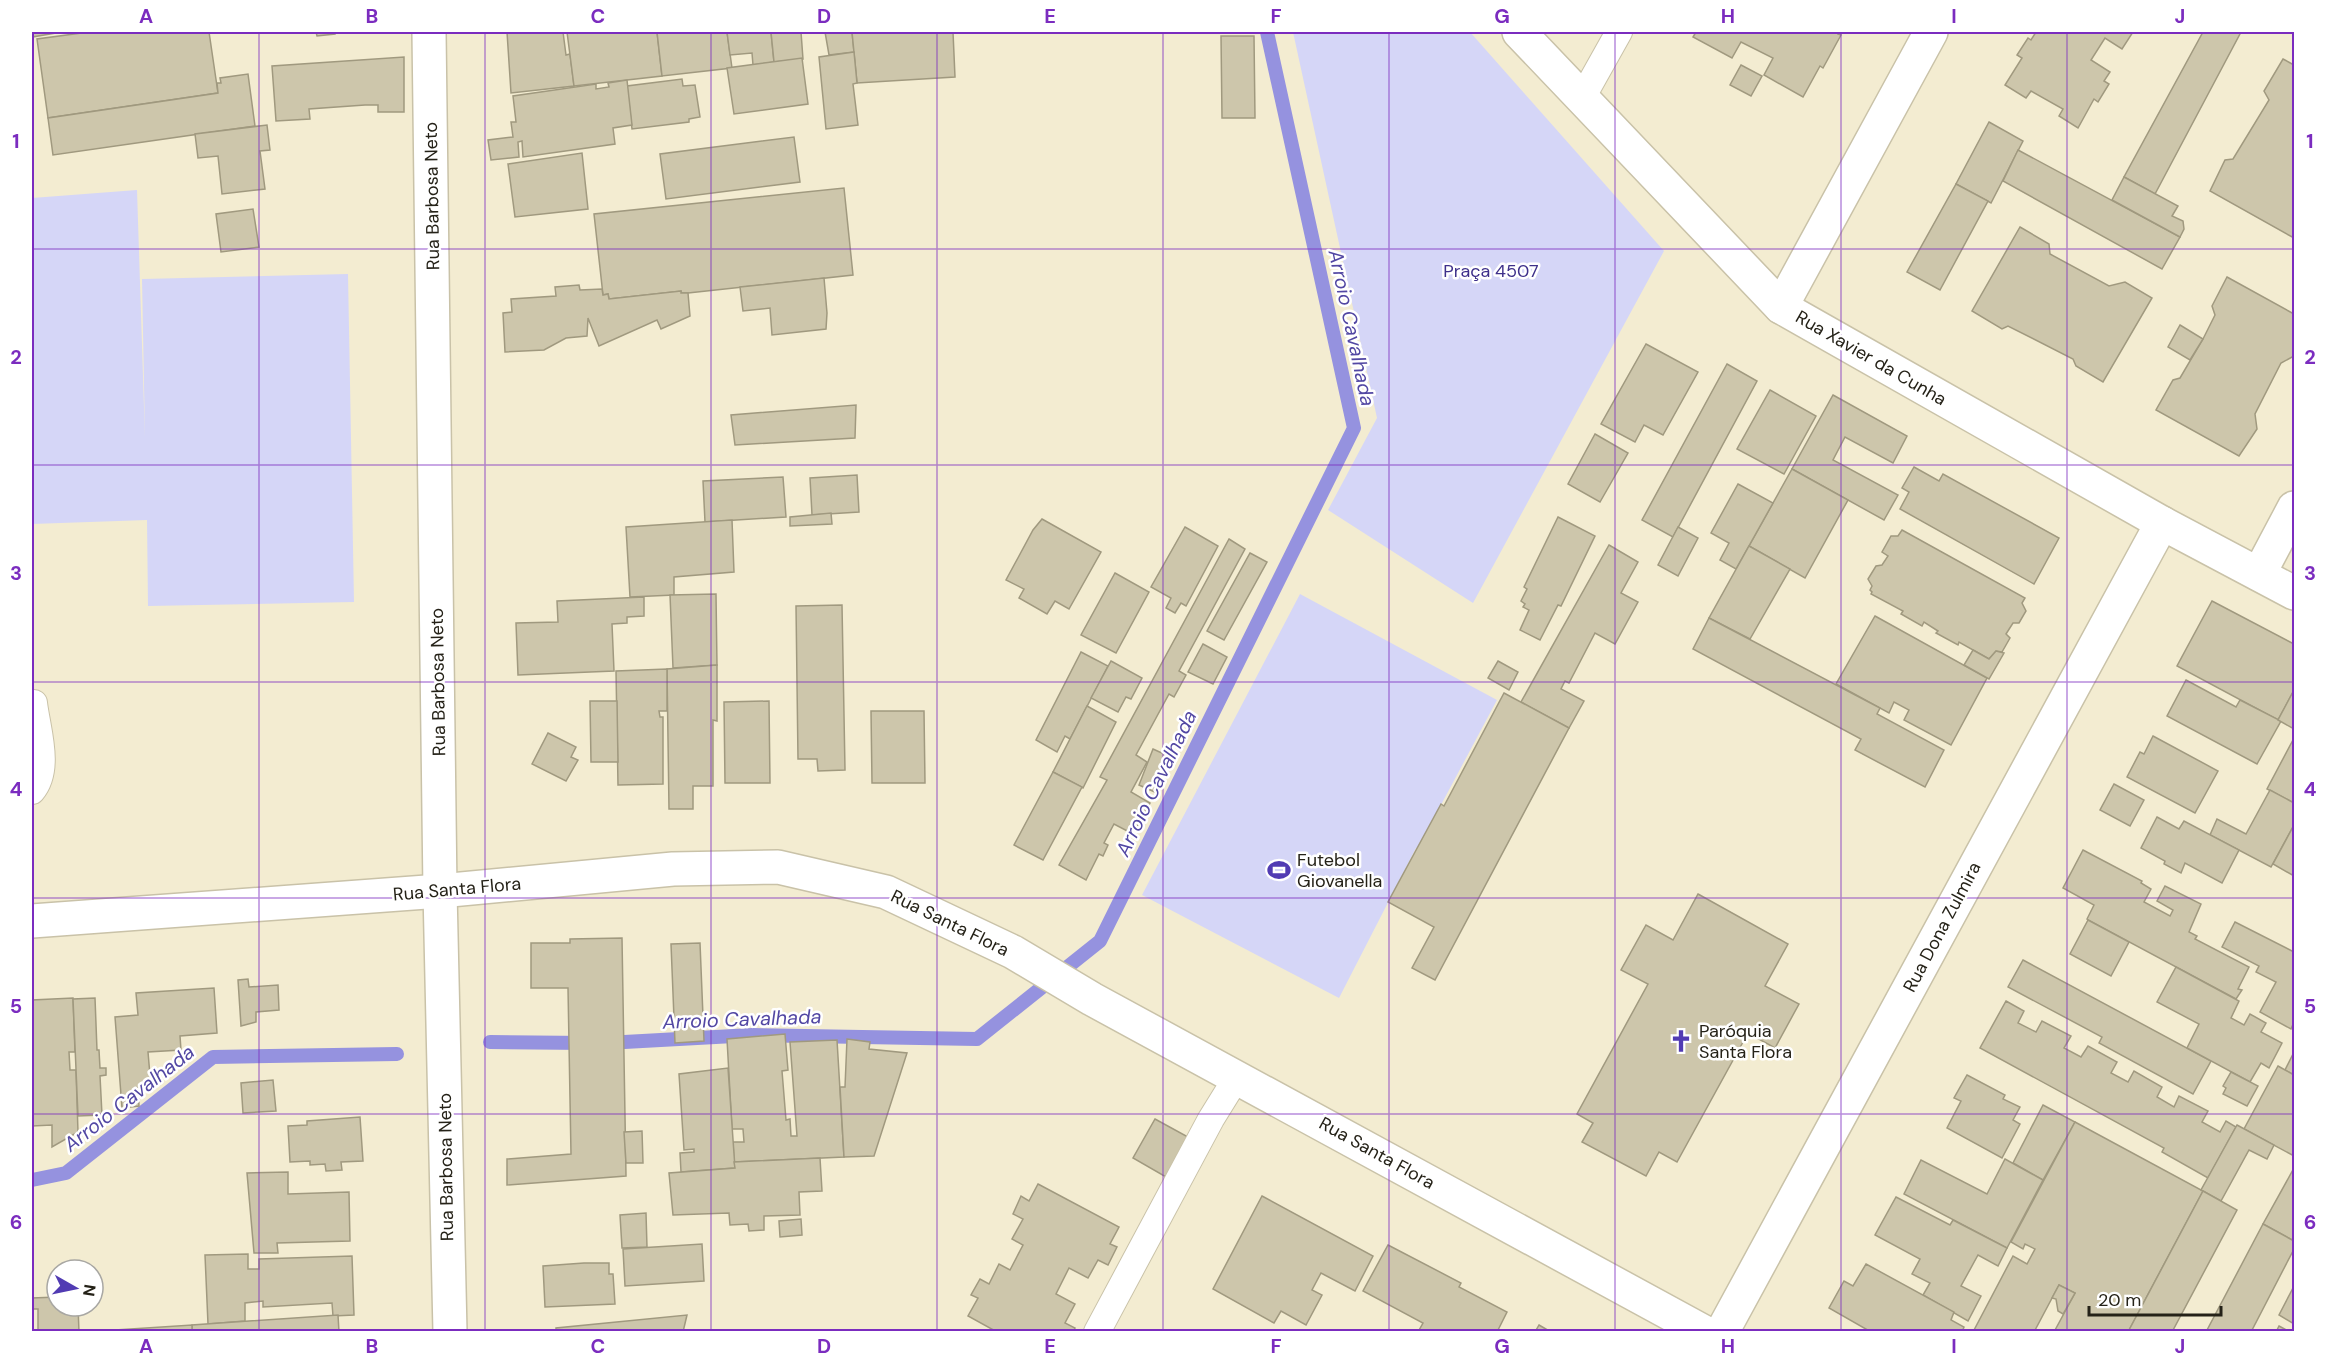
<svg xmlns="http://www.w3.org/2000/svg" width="2326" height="1363" viewBox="0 0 2326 1363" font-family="'DM Sans',sans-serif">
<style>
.green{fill:#d5d6f7}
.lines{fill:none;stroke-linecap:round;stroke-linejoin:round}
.stream{stroke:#9592df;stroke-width:14}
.building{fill:#cdc6ab;stroke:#a0997f;stroke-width:1.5}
.lane-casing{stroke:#c9c2a8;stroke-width:28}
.street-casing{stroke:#c9c2a8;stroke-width:36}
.secondary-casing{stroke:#c9c2a8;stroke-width:36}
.lane{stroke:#fff;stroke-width:26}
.street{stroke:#fff;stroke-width:33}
.secondary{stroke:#fff;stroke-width:33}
.grid{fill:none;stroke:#7b2cbf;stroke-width:1.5;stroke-opacity:0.55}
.labels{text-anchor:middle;stroke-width:5;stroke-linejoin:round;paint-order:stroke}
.street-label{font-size:18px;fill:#252218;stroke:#fff}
.park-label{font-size:18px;fill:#3e308a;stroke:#fff}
.poi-label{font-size:18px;fill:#252218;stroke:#fff;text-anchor:start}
.water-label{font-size:20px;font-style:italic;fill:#5247a3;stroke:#fff}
.neatline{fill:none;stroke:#7b2cbf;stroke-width:2}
.grid-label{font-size:20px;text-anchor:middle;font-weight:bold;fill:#7b2cbf}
</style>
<rect width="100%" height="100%" fill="#f3ecd1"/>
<!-- green -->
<g class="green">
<polygon points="1293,32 1470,32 1664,251 1473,603 1328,510 1377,418"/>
<polygon points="137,190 145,438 142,279 348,274 354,602 148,606 147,520 32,524 32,198"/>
<polygon points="1300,594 1497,700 1418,848 1416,848 1339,998 1142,895"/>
</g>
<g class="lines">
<!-- stream -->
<g class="stream">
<polyline points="490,1042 587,1043"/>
<polyline points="606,1043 752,1035 977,1039 1100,941 1354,428 1267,32"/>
<polyline points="32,1180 66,1173 213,1057 397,1054"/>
</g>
</g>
<!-- building -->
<g class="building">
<polygon points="32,32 62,32 32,37"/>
<polygon points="89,32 209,32 218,93 48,118 37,39"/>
<polygon points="316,32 335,32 335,34 317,36"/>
<polygon points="507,32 563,32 566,55 570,54 574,86 511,93"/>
<polygon points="567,32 657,32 662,76 574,86"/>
<polygon points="657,32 727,32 732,68 662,76"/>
<polygon points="727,32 771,32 774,62 753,65 752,53 730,55"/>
<polygon points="771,32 801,32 803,59 774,62"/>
<polygon points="825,32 852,32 854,52 829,55"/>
<polygon points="852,32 953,32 955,77 857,83"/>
<polygon points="1696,32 1839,32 1838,34 1841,35 1823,68 1820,66 1803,97 1764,75 1773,58 1741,42 1732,58 1693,37"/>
<polygon points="2036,32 2133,32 2122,49 2105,38 2091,60 2110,72 2104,81 2109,84 2098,102 2094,99 2078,128 2059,116 2063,109 2031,91 2026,98 2005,85 2022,58 2017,55 2028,38 2031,40"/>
<polygon points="2203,32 2241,32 2155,194 2124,177"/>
<polygon points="1221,36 1254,36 1255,118 1222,118"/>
<polygon points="854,52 857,83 853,84 858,125 826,129 819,57"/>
<polygon points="404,57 404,112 378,112 378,105 365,105 309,109 310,119 276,121 272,66"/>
<polygon points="802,58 808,104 734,114 727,68"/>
<polygon points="2283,59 2294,65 2294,238 2210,191 2225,160 2233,159 2269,100 2264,91"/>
<polygon points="1741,65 1762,76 1751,96 1730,85"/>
<polygon points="248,74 255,126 53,155 48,118 218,93 217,83 221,83 220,78"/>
<polygon points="682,79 683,86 695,85 700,117 689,119 689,122 632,129 627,86"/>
<polygon points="627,80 632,125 613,128 615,144 523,157 522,141 518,142 519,157 491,160 488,140 513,137 511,122 516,122 513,96 596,84 596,89 609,87 608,83"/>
<polygon points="1989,122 2023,141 1991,203 1956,184"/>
<polygon points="267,125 270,150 260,151 265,189 222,194 218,156 198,158 195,134"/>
<polygon points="794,137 800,182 666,199 660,154"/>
<polygon points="2018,150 2180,237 2162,269 2003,181"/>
<polygon points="582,153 588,209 515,217 508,164"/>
<polygon points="2124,177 2178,206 2172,216 2183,221 2184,229 2180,237 2112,200"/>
<polygon points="1956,184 1988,201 1940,290 1907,272"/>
<polygon points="844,188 853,275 688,293 681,293 681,291 609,299 608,294 603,295 594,214"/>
<polygon points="253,209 259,247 221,252 216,214"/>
<polygon points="2020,227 2049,244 2050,254 2109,286 2125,282 2152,298 2103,382 2076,366 2073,359 2008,326 2002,329 1972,311"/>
<polygon points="2227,277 2294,314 2294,356 2281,363 2255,414 2257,429 2239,456 2156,410 2173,380 2180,378 2203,339 2215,315 2212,306"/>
<polygon points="824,278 827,313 826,329 772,335 770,308 743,311 740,287"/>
<polygon points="579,285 580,290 602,289 603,295 608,294 609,299 681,291 681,293 688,293 690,316 661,329 657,320 599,346 588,318 587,336 566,338 544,350 505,352 503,313 512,312 511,299 556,296 555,287"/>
<polygon points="2180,325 2203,339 2190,360 2168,347"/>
<polygon points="1646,344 1698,372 1663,435 1644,425 1635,442 1601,424"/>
<polygon points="1727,364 1757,381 1673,537 1642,520"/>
<polygon points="1770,390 1816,416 1784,474 1737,449"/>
<polygon points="1833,395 1907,436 1893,463 1845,437 1833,460 1898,495 1884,520 1792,469"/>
<polygon points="856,405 855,438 735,445 731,415"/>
<polygon points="1595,434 1628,453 1600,502 1568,484"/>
<polygon points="1914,467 1939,481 1943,474 2059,538 2034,584 1900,509 1909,492 1902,488"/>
<polygon points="1792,469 1848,500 1805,578 1749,546"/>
<polygon points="857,475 859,512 812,515 810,478"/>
<polygon points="783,477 786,517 705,522 703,481"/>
<polygon points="1738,484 1773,503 1736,569 1720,560 1729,543 1711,533"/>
<polygon points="831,513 832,524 790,526 790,517"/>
<polygon points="1558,517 1595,536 1561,606 1558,605 1540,640 1520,630 1529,610 1523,607 1525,604 1521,601 1527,589 1524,587"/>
<polygon points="1042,519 1101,552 1069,609 1055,601 1047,614 1019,598 1024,589 1006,580 1033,530"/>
<polygon points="732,520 734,572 674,577 674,595 630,597 626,527"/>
<polygon points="1185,527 1218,546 1186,606 1181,603 1175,613 1166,608 1171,598 1151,587"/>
<polygon points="1678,527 1698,538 1678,576 1658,565"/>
<polygon points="1902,530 2025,598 2022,603 2026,611 2019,623 2013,623 2006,634 2010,638 2002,652 1996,651 1989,659 1959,642 1958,645 1936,633 1938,631 1924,622 1922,626 1901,614 1903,611 1871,594 1872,592 1870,590 1872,586 1868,579 1876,566 1882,565 1888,556 1882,552 1891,536 1898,536"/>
<polygon points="1229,539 1245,549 1179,671 1186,675 1174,697 1169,694 1136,755 1147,762 1131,792 1150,803 1133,834 1114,824 1104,843 1108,845 1103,856 1099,854 1086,880 1059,865 1107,780 1100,777"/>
<polygon points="1609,545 1638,562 1621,593 1638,602 1615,644 1595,633 1569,683 1565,681 1561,689 1584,701 1569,728 1521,702"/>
<polygon points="1749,546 1790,569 1750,639 1709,618"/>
<polygon points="1250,553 1267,562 1224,640 1207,631"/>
<polygon points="1115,573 1149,592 1116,653 1081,635"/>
<polygon points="716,594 717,665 673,668 670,595"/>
<polygon points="644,597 644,616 627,617 627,623 612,624 614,671 518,675 516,623 558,622 557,601"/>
<polygon points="2212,601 2294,644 2294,690 2278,720 2177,666"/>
<polygon points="842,605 845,770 818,771 817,759 798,759 796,606"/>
<polygon points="1875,616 1987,678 1951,745 1904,720 1909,710 1894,702 1889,713 1836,684"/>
<polygon points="1709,618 1880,708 1877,714 1944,750 1925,787 1855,750 1861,739 1693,649"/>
<polygon points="1203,644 1227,657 1213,684 1188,672"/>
<polygon points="1973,650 1989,659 1996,651 2004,653 1989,679 1964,665"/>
<polygon points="1081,652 1108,666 1070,739 1065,736 1057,752 1036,740"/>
<polygon points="1111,661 1142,678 1131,699 1126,697 1118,712 1091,698"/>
<polygon points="1498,661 1518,672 1509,690 1488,678"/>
<polygon points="717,665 717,721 713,720 713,786 693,786 693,809 669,809 667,669"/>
<polygon points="667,669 667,711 659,711 660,717 663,717 663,784 618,785 616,671"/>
<polygon points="2186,680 2236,707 2240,700 2281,721 2257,764 2167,716"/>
<polygon points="2294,690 2294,729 2278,720"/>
<polygon points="1504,693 1569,728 1435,980 1412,968 1434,927 1388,902 1441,804 1444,806"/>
<polygon points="590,701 617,701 618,762 591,762"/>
<polygon points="769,701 770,783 725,783 724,702"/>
<polygon points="1087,706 1116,722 1083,788 1053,772"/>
<polygon points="871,711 924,711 925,783 872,783"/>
<polygon points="548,733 576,747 571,757 578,760 566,781 532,764"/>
<polygon points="2153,736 2218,771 2195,813 2127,777 2140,752 2144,754"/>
<polygon points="2294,738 2294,803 2267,789"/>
<polygon points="1153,749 1173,758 1157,793 1139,785"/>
<polygon points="1053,772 1082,787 1043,860 1014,845"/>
<polygon points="2114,784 2144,800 2130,826 2100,810"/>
<polygon points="2270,790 2294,803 2294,825 2271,867 2210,835 2217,819 2246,834"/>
<polygon points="2157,817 2179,829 2184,821 2239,850 2222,883 2185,863 2181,873 2164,864 2165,861 2141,848"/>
<polygon points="2294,825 2294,876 2273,864"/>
<polygon points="2083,850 2142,881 2141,883 2151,889 2144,902 2170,916 2173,910 2157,901 2165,886 2201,904 2189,932 2197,936 2195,939 2249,967 2238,989 2242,990 2236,999 2088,920 2087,919 2094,905 2063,888"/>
<polygon points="1698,894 1788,944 1765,986 1799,1004 1775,1048 1748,1033 1677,1162 1659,1152 1646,1176 1582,1142 1593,1123 1577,1114 1648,984 1621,970 1646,925 1673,940"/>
<polygon points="2088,920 2129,942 2111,976 2070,954"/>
<polygon points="2235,922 2294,952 2294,1022 2291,1029 2260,1012 2276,982 2256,972 2259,966 2222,947"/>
<polygon points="622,938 626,1176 507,1185 507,1159 571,1154 568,988 531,988 531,943 570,943 570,939"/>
<polygon points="700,943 704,1041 675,1043 671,944"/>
<polygon points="2023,960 2211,1061 2193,1094 2099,1043 2102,1037 2008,987"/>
<polygon points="2176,967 2239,1001 2231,1018 2244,1025 2250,1014 2266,1023 2261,1032 2282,1043 2269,1068 2261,1063 2250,1082 2187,1048 2199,1024 2157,1002"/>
<polygon points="248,979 249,987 278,985 279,1010 256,1012 256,1022 241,1026 238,980"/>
<polygon points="214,988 217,1033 180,1036 181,1050 148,1052 151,1087 138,1088 139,1106 122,1108 115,1017 138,1015 136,993"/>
<polygon points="73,998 75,1052 69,1052 70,1070 76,1070 78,1132 52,1147 52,1125 32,1126 32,1000"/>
<polygon points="95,998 97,1050 99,1050 100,1068 106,1068 106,1075 100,1076 102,1115 78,1116 73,999"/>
<polygon points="2006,1001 2024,1011 2018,1023 2036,1032 2042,1021 2071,1036 2064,1048 2081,1057 2088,1046 2117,1062 2111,1073 2128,1082 2134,1071 2162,1087 2157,1097 2174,1107 2179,1096 2208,1111 2202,1122 2220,1132 2226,1121 2236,1127 2208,1178 2162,1152 2164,1148 1980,1048"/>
<polygon points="785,1034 788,1070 782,1071 786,1120 790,1119 791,1136 797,1136 790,1042 837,1040 844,1157 734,1162 733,1142 744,1142 743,1129 732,1129 727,1039"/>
<polygon points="847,1039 870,1042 869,1049 907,1053 874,1156 844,1157 840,1087 845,1087"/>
<polygon points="2294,1052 2294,1075 2285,1070"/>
<polygon points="2278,1066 2294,1075 2294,1156 2244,1129"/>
<polygon points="728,1068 735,1168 681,1172 680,1153 694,1152 694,1149 684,1150 679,1074"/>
<polygon points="2231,1072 2258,1086 2247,1106 2223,1094 2226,1088 2223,1086"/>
<polygon points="1967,1075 2005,1095 2003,1099 2020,1107 2013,1120 2020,1124 2002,1158 1947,1128 1961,1101 1954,1098"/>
<polygon points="273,1080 276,1111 243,1113 241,1083"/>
<polygon points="2043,1105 2075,1122 2043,1180 2013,1163"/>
<polygon points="360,1117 363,1161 341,1162 342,1170 326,1171 325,1164 310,1165 310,1161 290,1162 288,1126 307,1125 307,1121"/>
<polygon points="1155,1119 1188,1137 1166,1177 1133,1158"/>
<polygon points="2075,1122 2203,1191 2128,1332 2054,1332 2075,1293 2059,1285 2034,1332 1973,1332 2013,1256 2027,1264 2035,1249 2025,1244 2023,1249 2011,1242"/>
<polygon points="2237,1125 2274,1145 2267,1159 2249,1150 2221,1201 2201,1190"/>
<polygon points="642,1131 643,1163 626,1163 624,1132"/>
<polygon points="820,1158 822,1191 799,1192 800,1215 764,1216 764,1230 749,1231 748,1224 730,1225 729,1213 673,1215 669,1173 735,1168 734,1162"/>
<polygon points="2005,1159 2043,1180 2007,1248 1904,1194 1921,1160 1987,1194"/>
<polygon points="2294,1168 2294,1241 2263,1224"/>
<polygon points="288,1172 288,1194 349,1192 350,1241 277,1243 278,1253 254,1253 247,1173"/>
<polygon points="1038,1184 1119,1227 1110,1244 1117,1247 1108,1265 1098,1260 1088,1278 1069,1268 1056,1294 1075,1304 1065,1323 1075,1328 1073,1332 997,1332 968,1316 978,1298 971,1295 980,1279 989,1284 999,1264 1010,1270 1023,1245 1012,1239 1023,1219 1013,1214 1021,1196 1029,1201"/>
<polygon points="2203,1191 2237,1210 2172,1332 2128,1332"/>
<polygon points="1262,1196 1373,1256 1355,1291 1321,1273 1312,1290 1322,1295 1306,1325 1281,1311 1274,1323 1213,1289"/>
<polygon points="1896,1197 1950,1225 1953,1220 2007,1248 1998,1266 1978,1255 1961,1286 1981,1296 1968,1321 1923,1295 1930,1283 1912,1274 1920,1259 1875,1235"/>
<polygon points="646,1213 647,1247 622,1248 620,1215"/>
<polygon points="801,1219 802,1235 780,1237 779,1221"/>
<polygon points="2263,1224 2294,1241 2294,1249 2251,1332 2206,1332"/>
<polygon points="702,1244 704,1281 625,1286 623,1249"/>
<polygon points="1388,1245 1461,1283 1459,1287 1507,1312 1497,1332 1418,1332 1423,1323 1363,1291"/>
<polygon points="248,1254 248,1269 259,1269 259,1259 352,1256 354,1315 333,1316 332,1303 263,1307 263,1301 245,1303 245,1321 208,1324 205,1255"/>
<polygon points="584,1263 609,1263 609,1274 613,1274 615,1304 545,1307 543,1266"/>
<polygon points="1866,1264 1954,1312 1951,1320 1964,1327 1962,1332 1871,1332 1829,1308 1844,1281 1853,1286"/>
<polygon points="2059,1285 2075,1293 2063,1314 2058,1311 2056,1299 2052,1298"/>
<polygon points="2294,1286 2294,1324 2279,1315"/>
<polygon points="57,1297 57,1306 78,1306 79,1332 38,1332 38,1309 32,1309 32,1298"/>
<polygon points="338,1315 339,1332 192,1332 192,1325"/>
<polygon points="687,1315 683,1332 556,1332 556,1328"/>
<polygon points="192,1325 192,1332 100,1332 100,1331"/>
<polygon points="1539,1325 1551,1332 1535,1332"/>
<polygon points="2279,1326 2290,1332 2276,1332"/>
</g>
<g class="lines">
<!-- lane casing -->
<g class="lane-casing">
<g id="lane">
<polyline points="1582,98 1619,32"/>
<path d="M32,791C51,769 37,729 34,703"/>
<polyline points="1097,1332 1211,1119 1237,1077"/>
</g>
</g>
<!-- street casing -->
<g class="street-casing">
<g id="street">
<polyline points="429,32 440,891 450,1332"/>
<polyline points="1519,32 1781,307 2162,523"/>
<polyline points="1781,307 1931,32"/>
<polyline points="2259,574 2294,508"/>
</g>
</g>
<!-- secondary casing -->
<g class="secondary-casing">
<g id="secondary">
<polyline points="32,921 440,891 673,869 778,867 886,892 1013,952 1092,999 1704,1332"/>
<polyline points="1722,1332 2162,523 2294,593"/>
</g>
</g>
<!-- lane -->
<use href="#lane" class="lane"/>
<!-- street -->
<use href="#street" class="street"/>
<!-- secondary -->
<use href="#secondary" class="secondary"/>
</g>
<!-- grid -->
<path class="grid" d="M259,32V1332M485,32V1332M711,32V1332M937,32V1332M1163,32V1332M1389,32V1332M1615,32V1332M1841,32V1332M2067,32V1332M32,249H2294M32,465H2294M32,682H2294M32,898H2294M32,1114H2294"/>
<!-- icons -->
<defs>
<g id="stadium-bare" transform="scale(1.8)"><path d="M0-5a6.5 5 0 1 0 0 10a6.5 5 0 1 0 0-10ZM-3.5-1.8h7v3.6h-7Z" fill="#513bb3" stroke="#fff" stroke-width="2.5" paint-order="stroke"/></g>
<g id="church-bare" transform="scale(1.8)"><path d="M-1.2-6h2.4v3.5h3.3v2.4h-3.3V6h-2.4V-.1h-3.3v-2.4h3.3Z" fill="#513bb3" stroke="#fff" stroke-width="2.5" paint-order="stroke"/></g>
</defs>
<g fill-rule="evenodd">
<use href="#stadium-bare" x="1279" y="870"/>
<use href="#church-bare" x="1681" y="1041"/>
</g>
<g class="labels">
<!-- street labels -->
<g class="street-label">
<text transform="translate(432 196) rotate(-91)" y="6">Rua Barbosa Neto</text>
<text transform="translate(1871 358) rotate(30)" y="6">Rua Xavier da Cunha</text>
<text transform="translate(438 682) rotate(-91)" y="6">Rua Barbosa Neto</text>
<text transform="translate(457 889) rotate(-5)" y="6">Rua Santa Flora</text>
<text transform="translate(950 923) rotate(26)" y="6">Rua Santa Flora</text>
<text transform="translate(1942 927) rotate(-62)" y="6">Rua Dona Zulmira</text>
<text transform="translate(1377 1153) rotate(29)" y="6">Rua Santa Flora</text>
<text transform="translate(446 1167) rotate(-91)" y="6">Rua Barbosa Neto</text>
</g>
<!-- park labels -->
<g class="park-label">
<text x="1491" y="277">Praça 4507</text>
</g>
<!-- poi labels -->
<g class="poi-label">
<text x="1297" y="866">Futebol<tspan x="1297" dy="21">Giovanella</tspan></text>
<text x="1699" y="1037">Paróquia<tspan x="1699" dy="21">Santa Flora</tspan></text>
</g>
<!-- water labels -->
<g class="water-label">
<text transform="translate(1352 328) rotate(78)" y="7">Arroio Cavalhada</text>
<text transform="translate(1156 783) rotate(-64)" y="7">Arroio Cavalhada</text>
<text transform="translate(742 1019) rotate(-2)" y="7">Arroio Cavalhada</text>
<text transform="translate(129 1098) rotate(-38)" y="7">Arroio Cavalhada</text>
</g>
</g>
<!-- border -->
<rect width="2326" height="1363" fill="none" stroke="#ffffff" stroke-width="66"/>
<!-- north arrow -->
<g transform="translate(75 1288) rotate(99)"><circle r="28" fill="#ffffff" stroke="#a8a7a3" stroke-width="1.5"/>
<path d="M0-4.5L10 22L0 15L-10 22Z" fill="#513bb3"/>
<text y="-9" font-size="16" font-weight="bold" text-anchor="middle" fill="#252218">N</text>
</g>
<!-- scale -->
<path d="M2089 1306v9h132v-9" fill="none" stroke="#252218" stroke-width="3"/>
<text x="2098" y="1306" font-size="18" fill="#252218" stroke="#ffffff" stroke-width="4.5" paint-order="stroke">20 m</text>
<rect x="33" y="33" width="2260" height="1297" class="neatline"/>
<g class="grid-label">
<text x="146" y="23">A</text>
<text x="372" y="23">B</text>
<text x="598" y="23">C</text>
<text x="824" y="23">D</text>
<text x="1050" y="23">E</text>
<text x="1276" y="23">F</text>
<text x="1502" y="23">G</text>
<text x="1728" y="23">H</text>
<text x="1954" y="23">I</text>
<text x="2180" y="23">J</text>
<text x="16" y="148">1</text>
<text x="2310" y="148">1</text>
<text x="16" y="364">2</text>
<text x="2310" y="364">2</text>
<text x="16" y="580">3</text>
<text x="2310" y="580">3</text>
<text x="16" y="796">4</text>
<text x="2310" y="796">4</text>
<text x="16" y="1013">5</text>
<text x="2310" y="1013">5</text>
<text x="16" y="1229">6</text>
<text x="2310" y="1229">6</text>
<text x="146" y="1353">A</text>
<text x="372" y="1353">B</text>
<text x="598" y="1353">C</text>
<text x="824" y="1353">D</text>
<text x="1050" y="1353">E</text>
<text x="1276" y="1353">F</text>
<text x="1502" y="1353">G</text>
<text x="1728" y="1353">H</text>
<text x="1954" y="1353">I</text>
<text x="2180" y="1353">J</text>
</g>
</svg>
